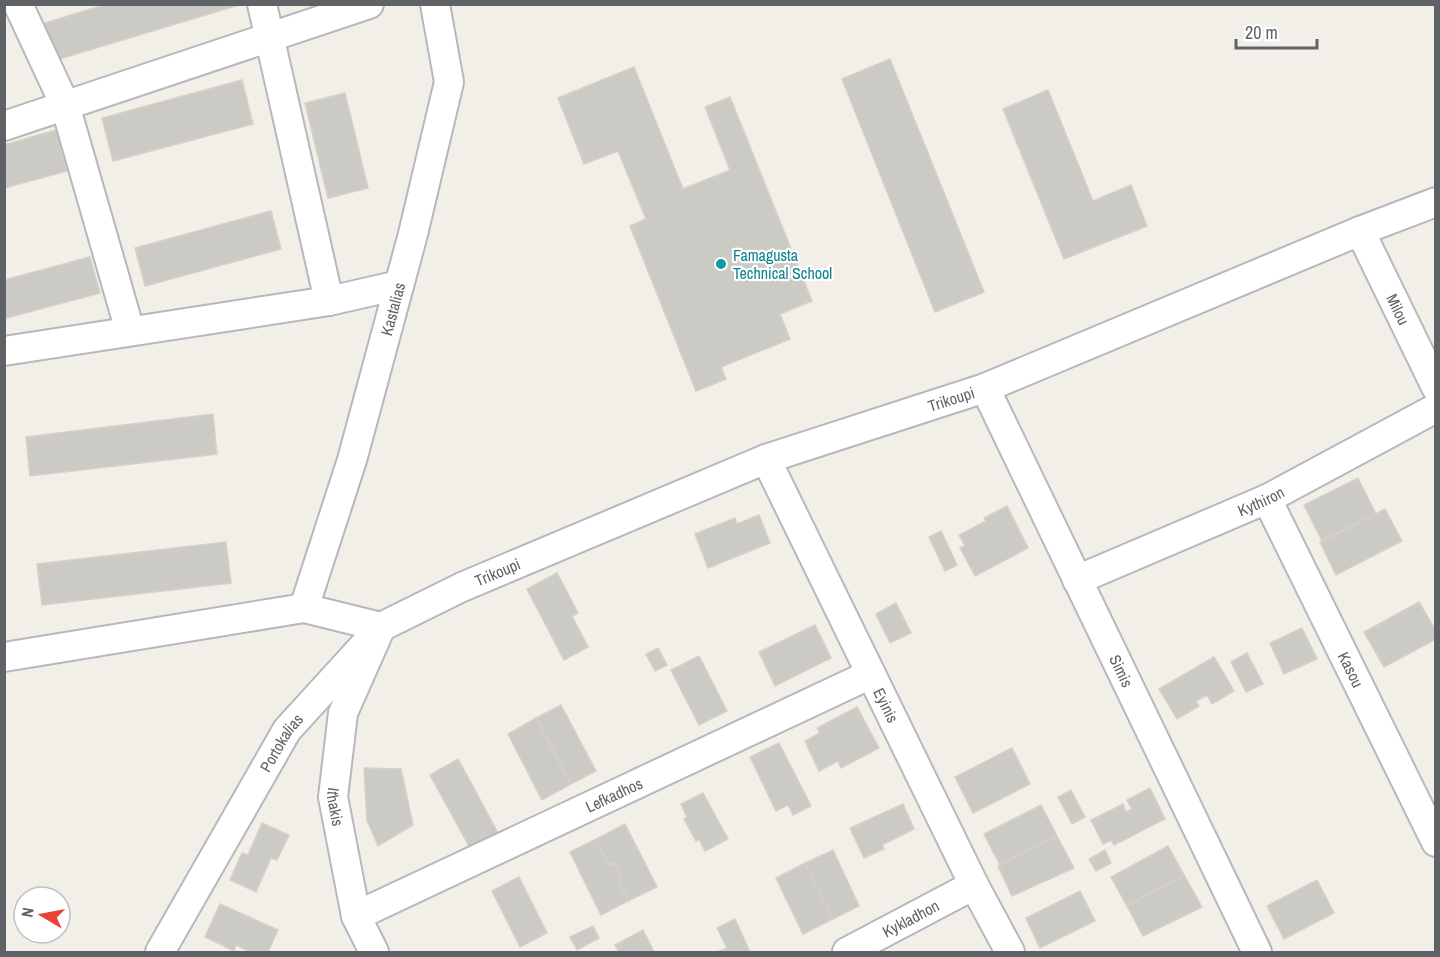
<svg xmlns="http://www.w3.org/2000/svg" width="1440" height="957" viewBox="0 0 1440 957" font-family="'Archivo Narrow',sans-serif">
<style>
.building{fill:#cccac5;stroke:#d6d1c6;stroke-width:1.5}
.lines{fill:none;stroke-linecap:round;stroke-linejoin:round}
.minor-casing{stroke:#b5b8bc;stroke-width:32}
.minor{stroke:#fff;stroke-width:28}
.culture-dot{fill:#0f9aa8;stroke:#fff;stroke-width:2}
.labels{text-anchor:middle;stroke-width:4.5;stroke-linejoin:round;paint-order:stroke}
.culture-label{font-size:16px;fill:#0d838f;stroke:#fff;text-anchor:start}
.street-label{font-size:16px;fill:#5f6368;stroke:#fff}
</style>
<rect width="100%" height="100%" fill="#f1efe8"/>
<!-- building -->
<g class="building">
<polygon points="107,4 239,4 239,5 56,60 45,23"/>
<polygon points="890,59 984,292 935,312 842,79"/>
<polygon points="634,67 683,189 730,170 705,107 730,97 812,301 780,314 790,339 721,367 726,379 696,391 630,226 646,219 618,151 584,164 558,98"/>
<polygon points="242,80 253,124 113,161 102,118"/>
<polygon points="1048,90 1093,201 1131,185 1147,226 1064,259 1003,109"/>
<polygon points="345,93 368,188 328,198 305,103"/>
<polygon points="56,130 67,171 4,188 4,145"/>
<polygon points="271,211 281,249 145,286 135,248"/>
<polygon points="90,257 100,293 6,318 4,312 4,280"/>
<polygon points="213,414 217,454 30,476 26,437"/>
<polygon points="1358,478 1376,514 1322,541 1304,505"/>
<polygon points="1007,506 1028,548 975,576 960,548 965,546 959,535 986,521 984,518"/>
<polygon points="1385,509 1402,541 1336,575 1320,542"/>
<polygon points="759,515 770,543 708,568 695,534 735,518 737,524"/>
<polygon points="941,531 957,565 945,571 929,537"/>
<polygon points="226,542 231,583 42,605 37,564"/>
<polygon points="557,573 578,613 572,616 588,647 564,660 527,589"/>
<polygon points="1419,602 1436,631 1436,639 1384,667 1364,632"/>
<polygon points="896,603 911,633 890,643 876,614"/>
<polygon points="815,625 831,658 775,686 759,652"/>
<polygon points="1302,628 1317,659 1284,674 1270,643"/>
<polygon points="658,648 667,665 655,671 646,654"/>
<polygon points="1247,653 1263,684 1246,692 1231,662"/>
<polygon points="699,656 727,711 699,725 671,670"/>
<polygon points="1214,657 1234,691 1212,704 1207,695 1196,701 1199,706 1177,719 1159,689"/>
<polygon points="561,705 596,771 571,784 536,718"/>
<polygon points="857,707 879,748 841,768 838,761 819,771 805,741 820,733 817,728"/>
<polygon points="536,718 571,784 542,800 508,734"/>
<polygon points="779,743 811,806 793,815 788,805 776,811 750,757"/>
<polygon points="1012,748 1030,784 973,813 955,777"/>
<polygon points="458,759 498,833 470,848 430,775"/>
<polygon points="364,768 401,769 413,825 378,846 367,820"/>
<polygon points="1150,788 1165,819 1114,845 1111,840 1103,844 1091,820 1123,804 1126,812 1132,809 1127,800"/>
<polygon points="1071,790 1085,817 1072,824 1058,797"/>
<polygon points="703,793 728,839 705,851 699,839 696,841 684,819 687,817 681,804"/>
<polygon points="903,804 914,829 882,845 884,849 864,858 850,828"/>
<polygon points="1041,805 1057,836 1000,865 984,834"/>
<polygon points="262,823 289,835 277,860 271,858 256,892 230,880 242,853 248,855"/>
<polygon points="625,824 657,887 628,901 618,879 622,877 615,863 609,865 596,839"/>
<polygon points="1057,836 1074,868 1012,896 998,866"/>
<polygon points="596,839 609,865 615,863 622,877 618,879 628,901 601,915 570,852"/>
<polygon points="1168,846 1184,875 1127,906 1111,877"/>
<polygon points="833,850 859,906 833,919 805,863"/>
<polygon points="1105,850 1111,863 1096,871 1089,859"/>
<polygon points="805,863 833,919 803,934 776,878"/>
<polygon points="1184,875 1202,907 1143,936 1127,906"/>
<polygon points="519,877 547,933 520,947 492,891"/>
<polygon points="1317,880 1334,913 1284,939 1267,906"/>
<polygon points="1080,891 1095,921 1040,948 1026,918"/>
<polygon points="220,904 278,930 268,952 249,952 249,951 236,945 234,951 205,937"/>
<polygon points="735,919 750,952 717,952 727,948 717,928"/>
<polygon points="593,926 599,938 577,950 570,937"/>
<polygon points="643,930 654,952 619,952 615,945"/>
</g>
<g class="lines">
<!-- minor casing -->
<g class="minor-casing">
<g id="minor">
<polyline points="18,4 65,105 130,331"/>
<polyline points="262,4 329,301"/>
<polyline points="4,126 369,4"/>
<path id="s1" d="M1360,231L1436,387"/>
<polyline points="4,351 329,301 399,285"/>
<path id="s2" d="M985,388L1257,952"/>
<path id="s3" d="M766,459L974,885L1010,952"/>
<path id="s4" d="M1267,499L1436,842"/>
<path id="s5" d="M1077,580L1267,499L1436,408"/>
<path id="s6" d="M304,608L352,460L413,234L449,82L435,4"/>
<path id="s7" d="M4,657L304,608L381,627L343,713L333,797L356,916L374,952"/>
<path id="s8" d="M356,916L871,674"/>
<path id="s9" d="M160,952L287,730L381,627L462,587L766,459L985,388L1360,231L1436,202"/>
<path id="s10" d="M847,952L974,885"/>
</g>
</g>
<!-- minor -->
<use href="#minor" class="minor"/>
</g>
<!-- markers -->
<circle class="culture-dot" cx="721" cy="264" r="6"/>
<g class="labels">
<!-- culture labels -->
<g class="culture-label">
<text x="733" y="261">Famagusta<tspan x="733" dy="18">Technical School</tspan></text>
</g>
<!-- street labels -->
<g class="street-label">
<text dy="6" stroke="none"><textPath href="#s6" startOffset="312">Kastalias</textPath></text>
<text dy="6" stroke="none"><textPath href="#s1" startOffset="87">Milou</textPath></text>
<text dy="6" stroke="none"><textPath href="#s9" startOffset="1010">Trikoupi</textPath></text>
<text dy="6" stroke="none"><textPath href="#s5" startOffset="200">Kythiron</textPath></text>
<text dy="6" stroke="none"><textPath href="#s9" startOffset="524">Trikoupi</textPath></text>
<text dy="6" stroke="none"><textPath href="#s2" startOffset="314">Simis</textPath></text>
<text dy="6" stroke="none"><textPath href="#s4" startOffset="190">Kasou</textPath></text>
<text dy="6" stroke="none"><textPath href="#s3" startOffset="274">Eyinis</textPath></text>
<text dy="6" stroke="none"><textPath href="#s9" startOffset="242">Portokalias</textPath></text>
<text dy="6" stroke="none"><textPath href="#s8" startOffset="285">Lefkadhos</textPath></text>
<text dy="6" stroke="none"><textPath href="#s7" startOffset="572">Ithakis</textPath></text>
<text dy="6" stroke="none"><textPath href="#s10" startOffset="72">Kykladhon</textPath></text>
</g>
</g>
<!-- border -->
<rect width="1440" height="957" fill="none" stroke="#5f6368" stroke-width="12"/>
<!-- north arrow -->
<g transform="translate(42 915) rotate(280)"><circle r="28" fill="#ffffff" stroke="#bfc1c3" stroke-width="1.5"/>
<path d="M0-4.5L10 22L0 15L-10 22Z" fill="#ea4335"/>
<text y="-9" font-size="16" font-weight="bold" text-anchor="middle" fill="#5f6368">N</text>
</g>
<!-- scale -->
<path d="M1236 39v9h81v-9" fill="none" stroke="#5f6368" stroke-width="3"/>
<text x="1245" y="39" font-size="18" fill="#5f6368" stroke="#ffffff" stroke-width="4.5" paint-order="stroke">20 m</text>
</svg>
